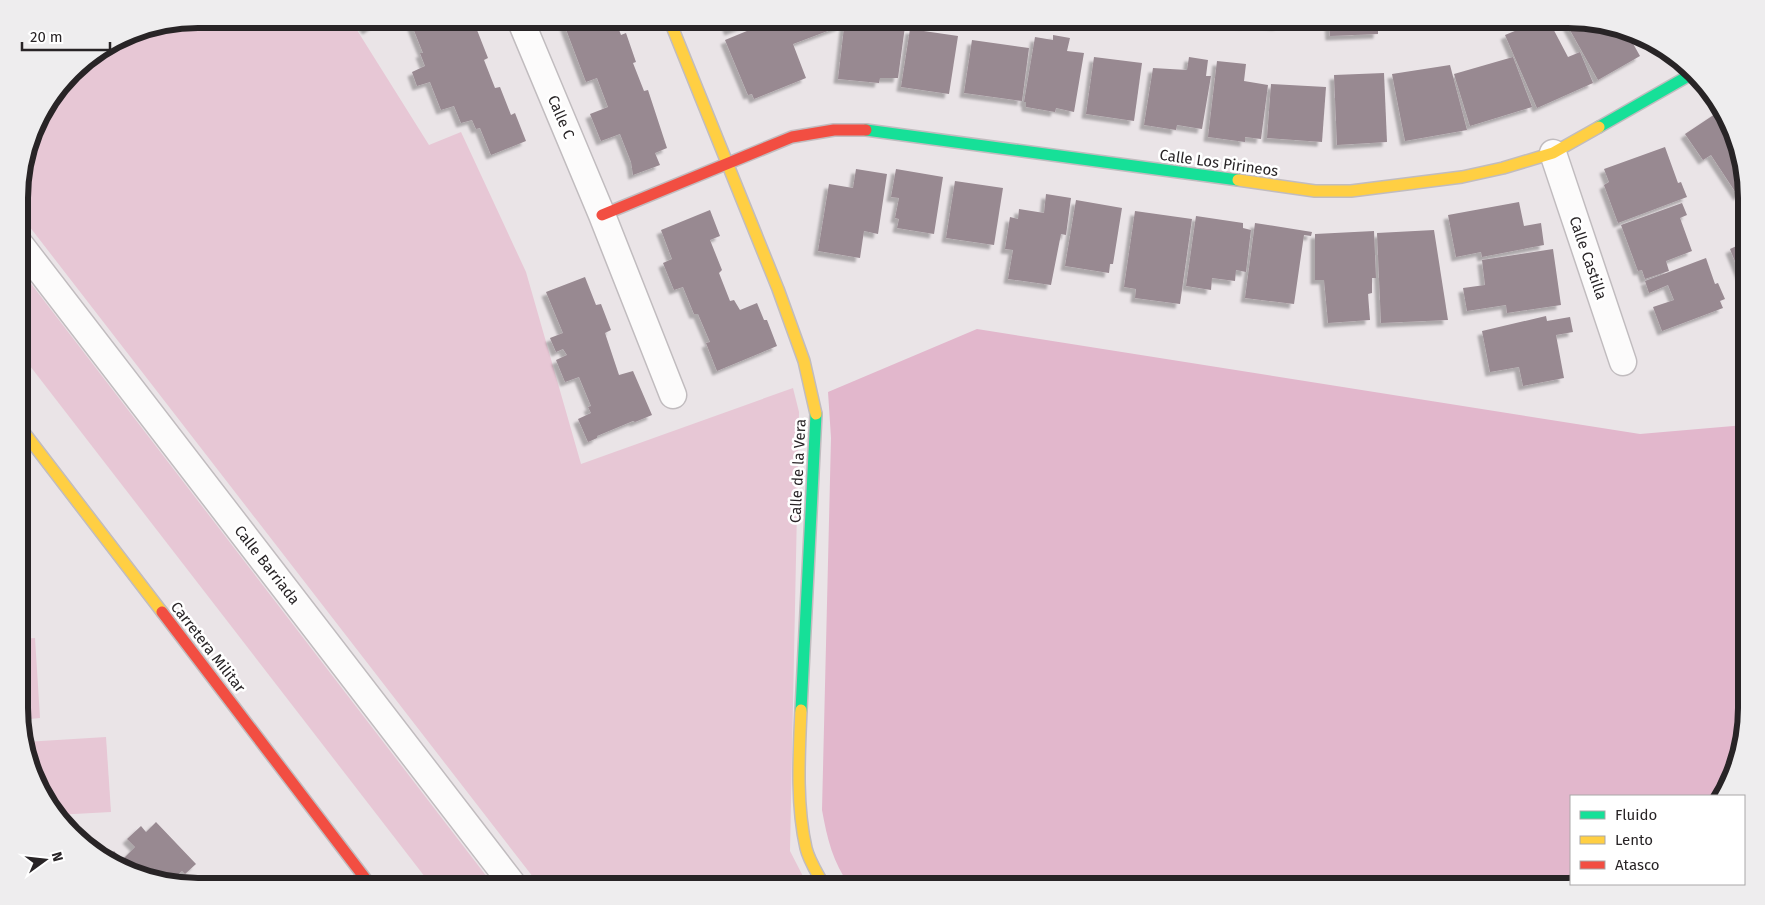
<svg xmlns="http://www.w3.org/2000/svg" width="1765" height="905" viewBox="0 0 1765 905" font-family="'Fira Sans',sans-serif">
<style>
.green{fill:#e7c7d5}
.forest{fill:#e2b7cc}
.building{fill:#988991;filter:url(#shadow)}
.lines{fill:none;stroke-linecap:round;stroke-linejoin:round}
.street-casing{stroke:#c1bcbf;stroke-width:29}
.fast-casing{stroke:#c1bcbf;stroke-width:14}
.slow-casing{stroke:#c1bcbf;stroke-width:14}
.jam-casing{stroke:#c1bcbf;stroke-width:14}
.street{stroke:#fcfbfb;stroke-width:26}
.fast{stroke:#16e098;stroke-width:11}
.slow{stroke:#ffcf43;stroke-width:11}
.jam{stroke:#f24e42;stroke-width:11}
.labels{text-anchor:middle;stroke-width:5;stroke-linejoin:round;paint-order:stroke}
.street-label{font-size:15px;fill:#282426;stroke:#fff}
.rim{fill:none;stroke:#282426;stroke-width:6}
</style>
<defs>
<filter id="shadow"><feDropShadow dx="-4.5" dy="4.5" stdDeviation="1" flood-color="#0004"/></filter>
</defs>
<rect width="100%" height="100%" fill="#eae4e7"/>
<!-- green -->
<g class="green">
<polygon points="198,19 350,19 429,145 461,132 526,272 581,464 793,388 799,412 790,851 808,886 540,886 19,213 19,186 37,118 79,63 129,32"/>
<polygon points="19,268 494,886 432,886 20,353"/>
<polygon points="35,638 40,718 20,720 20,639"/>
<polygon points="106,737 111,812 55,815 25,742"/>
</g>
<!-- forest -->
<path class="forest" d="M977,329L1640,434L1745,425L1746,708L1728,787L1719,796H1571V884H1585L1579,886H850C833,863 827,838 822,810L831,438L828,392Z"/>
<!-- building -->
<g class="building">
<polygon points="359,19 383,19 367,30"/>
<polygon points="423,19 468,19 473,31 477,30 488,58 484,60 495,88 500,87 511,115 515,113 526,141 491,155 480,128 476,129 472,120 461,123 454,106 441,110 430,82 417,86 412,72 425,66 420,53 423,53 411,23"/>
<polygon points="559,19 615,19 621,35 626,33 636,62 633,63 644,91 648,90 667,148 655,153 660,165 633,175 631,162 620,134 601,141 590,114 608,107 597,78 586,82 564,24 562,25"/>
<polygon points="724,19 760,19 729,31"/>
<polygon points="776,19 842,19 841,26 793,44 806,78 754,99 752,94 748,95 725,40"/>
<polygon points="845,19 906,19 898,78 880,78 879,83 838,79"/>
<polygon points="1210,19 1246,19 1245,25"/>
<polygon points="1265,19 1279,19 1278,26 1264,24"/>
<polygon points="1329,19 1378,19 1378,34 1330,36"/>
<polygon points="1544,19 1548,19 1568,57 1580,52 1593,83 1537,108 1505,35"/>
<polygon points="1571,20 1627,33 1640,56 1598,80 1566,23"/>
<polygon points="910,29 958,36 949,94 901,87"/>
<polygon points="1053,35 1070,38 1067,51 1084,53 1074,112 1056,108 1055,112 1026,107 1026,102 1024,102 1035,37 1053,40"/>
<polygon points="972,40 1029,48 1022,101 964,93"/>
<polygon points="1094,57 1142,63 1134,121 1086,114"/>
<polygon points="1189,57 1208,60 1206,76 1211,76 1202,129 1177,125 1176,130 1144,125 1153,68 1187,70"/>
<polygon points="1513,57 1532,107 1470,126 1454,74"/>
<polygon points="1217,61 1246,64 1244,81 1268,85 1261,139 1245,137 1245,142 1208,137"/>
<polygon points="1450,65 1467,130 1405,141 1392,74"/>
<polygon points="1384,73 1387,142 1337,145 1334,75"/>
<polygon points="1271,84 1326,87 1322,142 1267,138"/>
<polygon points="1721,110 1745,174 1745,191 1738,196 1711,155 1703,160 1685,134"/>
<polygon points="1665,147 1678,183 1681,182 1687,197 1618,223 1604,185 1609,182 1604,169"/>
<polygon points="856,169 887,174 878,234 864,231 860,258 818,251 829,184 853,188"/>
<polygon points="896,169 943,177 934,234 897,228 899,219 895,218 899,198 891,197"/>
<polygon points="955,181 1003,188 994,245 946,238"/>
<polygon points="1046,194 1071,198 1066,235 1061,234 1051,285 1008,279 1013,250 1005,249 1010,217 1018,219 1019,209 1044,213"/>
<polygon points="1076,200 1122,208 1113,264 1110,264 1109,273 1065,266"/>
<polygon points="1519,202 1524,226 1541,223 1544,245 1482,257 1481,252 1456,257 1448,215"/>
<polygon points="1682,203 1687,215 1680,218 1692,251 1666,261 1669,271 1645,279 1642,270 1638,271 1621,225"/>
<polygon points="710,210 720,236 710,240 722,270 719,273 730,301 734,300 740,310 757,303 764,320 767,320 777,346 717,371 706,343 710,342 698,314 694,314 683,287 674,290 663,263 672,259 661,230"/>
<polygon points="1135,211 1192,219 1180,304 1135,298 1136,289 1124,287"/>
<polygon points="1196,216 1243,223 1243,228 1251,230 1246,272 1236,270 1235,281 1212,278 1211,290 1186,286"/>
<polygon points="1255,223 1312,232 1311,236 1304,235 1294,304 1245,298"/>
<polygon points="1434,230 1448,320 1381,323 1377,233"/>
<polygon points="1374,231 1376,278 1372,278 1372,293 1368,294 1370,320 1328,323 1324,280 1315,280 1315,234"/>
<polygon points="1745,242 1745,286 1730,249"/>
<polygon points="1553,249 1561,305 1507,313 1506,305 1467,311 1463,288 1485,285 1482,260"/>
<polygon points="1706,258 1715,284 1718,283 1725,299 1720,301 1723,308 1662,331 1653,307 1674,300 1668,285 1649,293 1645,281"/>
<polygon points="585,277 596,305 601,304 611,330 605,333 619,375 633,371 652,415 635,422 633,421 597,436 597,438 588,442 578,419 591,413 588,407 591,406 579,377 565,382 556,360 567,355 563,349 556,352 550,338 563,333 546,292"/>
<polygon points="1546,316 1547,321 1570,317 1573,332 1556,335 1564,378 1523,386 1519,367 1490,372 1482,331"/>
<polygon points="156,822 196,864 185,874 182,871 172,880 118,868 107,858 114,851 122,860 135,847 127,839 141,826 146,832"/>
</g>
<g class="lines">
<!-- street casing -->
<g class="street-casing">
<g id="street">
<polyline points="520,19 602,215 673,395"/>
<polyline points="1553,153 1623,362"/>
<polyline points="19,243 514,886"/>
</g>
</g>
<!-- fast casing -->
<g class="fast-casing">
<g id="fast">
<polyline points="1599,127 1690,75"/>
<polyline points="866,130 1238,180"/>
<polyline points="801,710 816,414"/>
</g>
</g>
<!-- slow casing -->
<g class="slow-casing">
<g id="slow">
<polyline points="669,19 778,289 804,361 816,414"/>
<polyline points="1238,180 1315,191 1351,191 1462,177 1503,168 1553,153 1599,127"/>
<polyline points="20,427 162,612"/>
<path d="M801,710C799,755 796,804 806,848C809,861 818,874 824,886"/>
</g>
</g>
<!-- jam casing -->
<g class="jam-casing">
<g id="jam">
<polyline points="602,215 792,137 834,130 866,130"/>
<polyline points="162,612 371,886"/>
</g>
</g>
<!-- street -->
<use href="#street" class="street"/>
<!-- fast -->
<use href="#fast" class="fast"/>
<!-- slow -->
<use href="#slow" class="slow"/>
<!-- jam -->
<use href="#jam" class="jam"/>
</g>
<g class="labels">
<!-- street labels -->
<g class="street-label">
<text transform="translate(561 117) rotate(67)" y="5">Calle C</text>
<text transform="translate(1219 163) rotate(8)" y="5">Calle Los Pirineos</text>
<text transform="translate(1588 258) rotate(71)" y="5">Calle Castilla</text>
<text transform="translate(798 471) rotate(-87)" y="5">Calle de la Vera</text>
<text transform="translate(267 565) rotate(52)" y="5">Calle Barriada</text>
<text transform="translate(208 647) rotate(52)" y="5">Carretera Militar</text>
</g>
</g>
<!-- crop -->
<path d="M0 0H1765V905H0ZM198 28H1568A170 170 0 0 1 1738 198V708A170 170 0 0 1 1568 878H198A170 170 0 0 1 28 708V198A170 170 0 0 1 198 28Z" fill="#eeedee" fill-rule="evenodd"/>
<path class="rim" d="M198 28H1568A170 170 0 0 1 1738 198V708A170 170 0 0 1 1568 878H198A170 170 0 0 1 28 708V198A170 170 0 0 1 198 28Z"/>
<!-- legend -->
<rect x="1570" y="795" width="175" height="90" fill="#ffffff" stroke="#a9a7a8"/>
<rect x="1580" y="811" width="25" height="8" fill="#16e098" stroke="#a9a7a8"/>
<text x="1615" y="820" font-size="15" fill="#282426">Fluido</text>
<rect x="1580" y="836" width="25" height="8" fill="#ffcf43" stroke="#a9a7a8"/>
<text x="1615" y="845" font-size="15" fill="#282426">Lento</text>
<rect x="1580" y="861" width="25" height="8" fill="#f24e42" stroke="#a9a7a8"/>
<text x="1615" y="870" font-size="15" fill="#282426">Atasco</text>
<!-- north arrow -->
<g transform="translate(45 860) rotate(75)" stroke="#ffffff" stroke-width="4" paint-order="stroke">
<path d="M0-4L9 19L0 12L-9 19Z" fill="#282426"/>
<text y="-8" font-size="14" font-weight="bold" text-anchor="middle" fill="#282426">N</text>
</g>
<!-- scale -->
<path d="M22 42v8h88v-8" fill="none" stroke="#282426" stroke-width="2.5"/>
<text x="30" y="42" font-size="15" fill="#282426" stroke="#ffffff" stroke-width="4" paint-order="stroke">20 m</text>
</svg>
